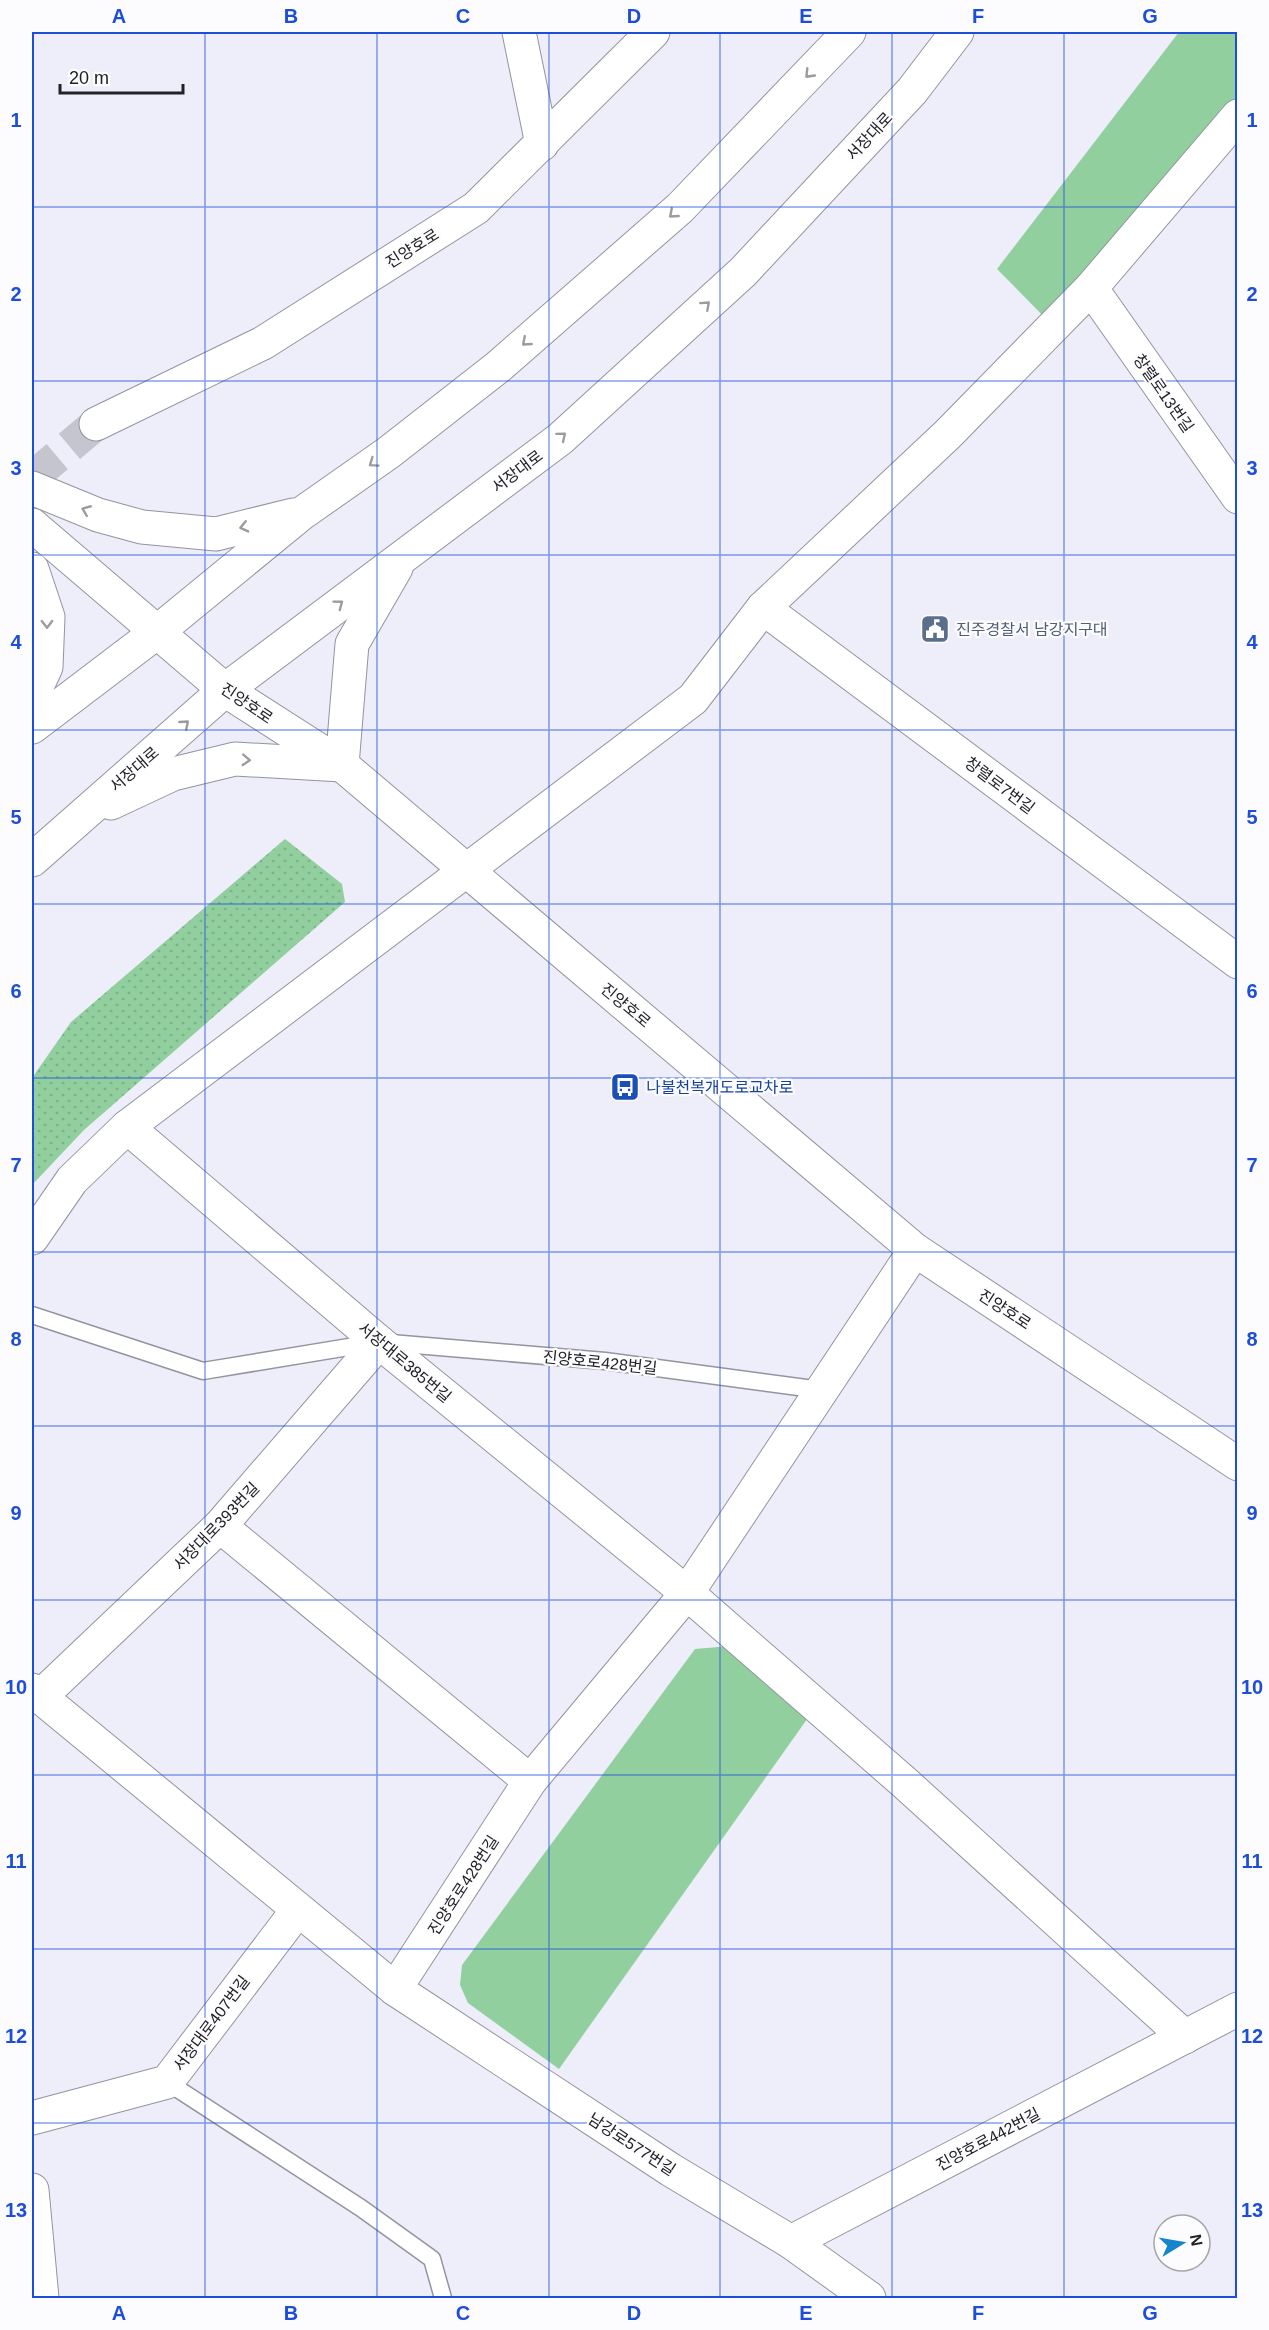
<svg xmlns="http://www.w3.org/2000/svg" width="1269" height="2330" viewBox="0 0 1269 2330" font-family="Arial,'Noto Sans KR',sans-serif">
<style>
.grass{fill:url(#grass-dots)}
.green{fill:#91cf9e}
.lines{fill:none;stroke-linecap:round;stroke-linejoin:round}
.minor-tunnel{stroke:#c5c5d0;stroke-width:33;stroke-dasharray:33 16;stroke-linecap:butt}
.service-casing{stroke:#93949f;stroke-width:19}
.minor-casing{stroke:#93949f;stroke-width:35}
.tertiary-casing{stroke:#93949f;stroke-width:35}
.service{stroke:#fff;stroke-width:16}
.minor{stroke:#fff;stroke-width:33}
.tertiary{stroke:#fff;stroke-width:33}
.oneway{stroke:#9c9c9d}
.grid{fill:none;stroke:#1d4ed8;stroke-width:1.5;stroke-opacity:0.55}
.labels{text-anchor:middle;stroke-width:4.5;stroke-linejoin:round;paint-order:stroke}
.street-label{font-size:16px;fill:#222226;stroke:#fcfcff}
.service-label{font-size:16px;fill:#4e5e75;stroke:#fcfcff;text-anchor:start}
.transit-label{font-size:16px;fill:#164399;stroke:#fcfcff;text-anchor:start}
.neatline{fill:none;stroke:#1d4ed8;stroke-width:2}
.grid-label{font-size:20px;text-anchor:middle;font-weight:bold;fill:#1d4ed8}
</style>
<defs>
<pattern id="grass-dots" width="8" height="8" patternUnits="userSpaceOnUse" patternTransform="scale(1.5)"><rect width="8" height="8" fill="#91cf9e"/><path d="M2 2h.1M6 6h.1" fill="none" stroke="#7db188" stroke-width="1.8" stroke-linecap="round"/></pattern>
</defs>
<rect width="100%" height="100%" fill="#eeeefa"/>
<!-- grass -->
<polygon class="grass" points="285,839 342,884 345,902 84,1130 32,1185 32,1078 71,1022"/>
<!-- green -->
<g class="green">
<polygon points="1179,32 1237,32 1237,115 1061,334 997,269"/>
<polygon points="730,1646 810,1715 559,2069 468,2003 460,1985 462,1965 695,1649"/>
</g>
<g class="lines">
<!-- minor-tunnel -->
<polyline class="minor-tunnel" points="32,478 96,424"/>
<!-- service casing -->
<g class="service-casing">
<g id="service">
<polyline points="32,1315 203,1371 379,1342 605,1361 821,1390"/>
<polyline points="167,2082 361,2208 432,2259 443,2298"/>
</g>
</g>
<!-- minor casing -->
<g class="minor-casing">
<g id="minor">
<polyline points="519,32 542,144"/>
<polyline points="1091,288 1238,497"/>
<polyline points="96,424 263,343 476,208 653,32"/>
<polyline points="763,608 1238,962"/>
<polyline points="127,1127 379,1342 687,1593 905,1783 1185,2037"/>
<polyline points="32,1238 72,1180 127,1127 693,699 763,608 948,434 1091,288 1238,116"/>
<polyline points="220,1526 530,1781"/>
<polyline points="32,1690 395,1989 671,2170 791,2242 869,2298"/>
<polyline points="40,1697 220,1526 379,1342"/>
<polyline points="395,1989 530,1781 687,1593 915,1250"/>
<polyline points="32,2118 167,2082 297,1911"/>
<polyline points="32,2190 42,2298"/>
<polyline points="791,2242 1238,2009"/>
</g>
</g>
<!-- tertiary casing -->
<g class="tertiary-casing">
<g id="tertiary">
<polyline points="32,488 98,515 142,527 216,534 293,515"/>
<polyline points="32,525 225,690 342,765 915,1250 1238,1464"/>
<polyline points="32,569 48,617 46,667 32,697"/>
<polyline points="32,727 157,632 301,514 388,453 498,367 680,208 849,32"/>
<polyline points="111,803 173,774 235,759 342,765 352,644 396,568"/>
<polyline points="32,860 225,690 560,439 743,272 912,91 957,32"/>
</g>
</g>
<!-- service -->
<use href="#service" class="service"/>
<!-- minor -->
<use href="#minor" class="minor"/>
<!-- tertiary -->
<use href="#tertiary" class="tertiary"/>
</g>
<!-- one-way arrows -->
<defs><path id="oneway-chevron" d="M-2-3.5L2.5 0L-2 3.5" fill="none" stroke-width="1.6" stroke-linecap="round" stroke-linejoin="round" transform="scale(1.5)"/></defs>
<g class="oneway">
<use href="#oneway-chevron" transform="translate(809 74) rotate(134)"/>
<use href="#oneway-chevron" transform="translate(673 214) rotate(139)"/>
<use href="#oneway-chevron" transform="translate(706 305) rotate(-42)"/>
<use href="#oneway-chevron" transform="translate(526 342) rotate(139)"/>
<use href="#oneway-chevron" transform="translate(562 436) rotate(-40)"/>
<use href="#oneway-chevron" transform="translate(373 463) rotate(145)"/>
<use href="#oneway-chevron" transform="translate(86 510) rotate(-158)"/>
<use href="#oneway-chevron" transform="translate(244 527) rotate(167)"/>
<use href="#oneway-chevron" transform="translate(339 604) rotate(-37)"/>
<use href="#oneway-chevron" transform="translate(47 624) rotate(89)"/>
<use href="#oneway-chevron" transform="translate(185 724) rotate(-41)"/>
<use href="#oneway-chevron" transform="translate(246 760) rotate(3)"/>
</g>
<!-- grid -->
<path class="grid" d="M205,32V2298M377,32V2298M549,32V2298M720,32V2298M892,32V2298M1064,32V2298M32,207H1238M32,381H1238M32,555H1238M32,730H1238M32,904H1238M32,1078H1238M32,1252H1238M32,1426H1238M32,1600H1238M32,1775H1238M32,1949H1238M32,2123H1238"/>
<!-- icons -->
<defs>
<g id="civic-square" transform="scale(1.5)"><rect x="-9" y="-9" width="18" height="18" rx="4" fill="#5c6f8a" stroke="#fcfcff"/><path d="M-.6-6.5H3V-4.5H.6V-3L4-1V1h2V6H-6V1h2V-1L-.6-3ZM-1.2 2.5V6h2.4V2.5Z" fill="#fff"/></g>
<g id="bus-square" transform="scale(1.5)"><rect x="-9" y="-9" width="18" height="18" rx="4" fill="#1a4fb4" stroke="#fcfcff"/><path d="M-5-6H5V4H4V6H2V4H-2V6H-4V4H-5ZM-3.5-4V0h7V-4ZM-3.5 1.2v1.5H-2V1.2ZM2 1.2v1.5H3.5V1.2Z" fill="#fff"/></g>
</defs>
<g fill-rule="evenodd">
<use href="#civic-square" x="935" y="629"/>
<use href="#bus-square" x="625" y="1087"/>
</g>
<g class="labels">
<!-- street labels -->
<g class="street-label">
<text transform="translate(869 136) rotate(-47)" y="6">서장대로</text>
<text transform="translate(412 248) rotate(-32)" y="6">진양호로</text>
<text transform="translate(1164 393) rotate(55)" y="6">창렬로13번길</text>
<text transform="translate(517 471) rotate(-37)" y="6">서장대로</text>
<text transform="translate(247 703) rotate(34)" y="6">진양호로</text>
<text transform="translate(134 769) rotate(-41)" y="6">서장대로</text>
<text transform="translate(1000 785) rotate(37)" y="6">창렬로7번길</text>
<text transform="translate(626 1005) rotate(40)" y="6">진양호로</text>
<text transform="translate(1005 1309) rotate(33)" y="6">진양호로</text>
<text transform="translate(405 1362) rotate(40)" y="6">서장대로385번길</text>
<text transform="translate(600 1362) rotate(6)" y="6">진양호로428번길</text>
<text transform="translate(216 1526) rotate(-46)" y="6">서장대로393번길</text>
<text transform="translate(463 1885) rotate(-57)" y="6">진양호로428번길</text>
<text transform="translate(211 2023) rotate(-53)" y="6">서장대로407번길</text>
<text transform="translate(988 2139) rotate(-28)" y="6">진양호로442번길</text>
<text transform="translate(632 2144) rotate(33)" y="6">남강로577번길</text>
</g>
<!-- service labels -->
<g class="service-label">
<text x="956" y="635">진주경찰서 남강지구대</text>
</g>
<!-- transit labels -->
<g class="transit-label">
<text x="646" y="1093">나불천복개도로교차로</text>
</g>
</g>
<!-- border -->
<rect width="1269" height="2330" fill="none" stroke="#fcfcff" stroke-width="66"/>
<!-- north arrow -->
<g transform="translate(1182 2243) rotate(79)"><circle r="28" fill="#fcfcff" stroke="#a5a5a8" stroke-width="1.5"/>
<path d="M0-4.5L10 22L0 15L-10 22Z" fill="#1684cd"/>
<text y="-9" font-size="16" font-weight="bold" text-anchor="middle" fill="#222226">N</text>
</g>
<!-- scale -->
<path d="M60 84v9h123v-9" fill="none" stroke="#222226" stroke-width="3"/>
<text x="69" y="84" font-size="18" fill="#222226" stroke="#fcfcff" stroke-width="4.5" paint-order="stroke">20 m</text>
<rect x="33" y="33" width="1203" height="2264" class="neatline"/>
<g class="grid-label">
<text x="119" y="23">A</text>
<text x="291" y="23">B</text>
<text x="463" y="23">C</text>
<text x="634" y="23">D</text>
<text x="806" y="23">E</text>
<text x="978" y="23">F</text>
<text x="1150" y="23">G</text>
<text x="16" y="127">1</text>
<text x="1252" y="127">1</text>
<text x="16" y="301">2</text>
<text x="1252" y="301">2</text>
<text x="16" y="475">3</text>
<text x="1252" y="475">3</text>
<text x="16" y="649">4</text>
<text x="1252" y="649">4</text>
<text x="16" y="824">5</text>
<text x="1252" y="824">5</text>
<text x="16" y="998">6</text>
<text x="1252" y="998">6</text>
<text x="16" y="1172">7</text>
<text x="1252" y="1172">7</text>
<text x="16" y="1346">8</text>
<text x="1252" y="1346">8</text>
<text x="16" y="1520">9</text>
<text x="1252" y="1520">9</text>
<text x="16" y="1694">10</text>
<text x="1252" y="1694">10</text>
<text x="16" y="1868">11</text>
<text x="1252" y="1868">11</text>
<text x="16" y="2043">12</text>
<text x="1252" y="2043">12</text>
<text x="16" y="2217">13</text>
<text x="1252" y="2217">13</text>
<text x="119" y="2320">A</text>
<text x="291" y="2320">B</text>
<text x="463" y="2320">C</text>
<text x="634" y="2320">D</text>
<text x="806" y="2320">E</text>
<text x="978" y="2320">F</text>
<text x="1150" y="2320">G</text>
</g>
</svg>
